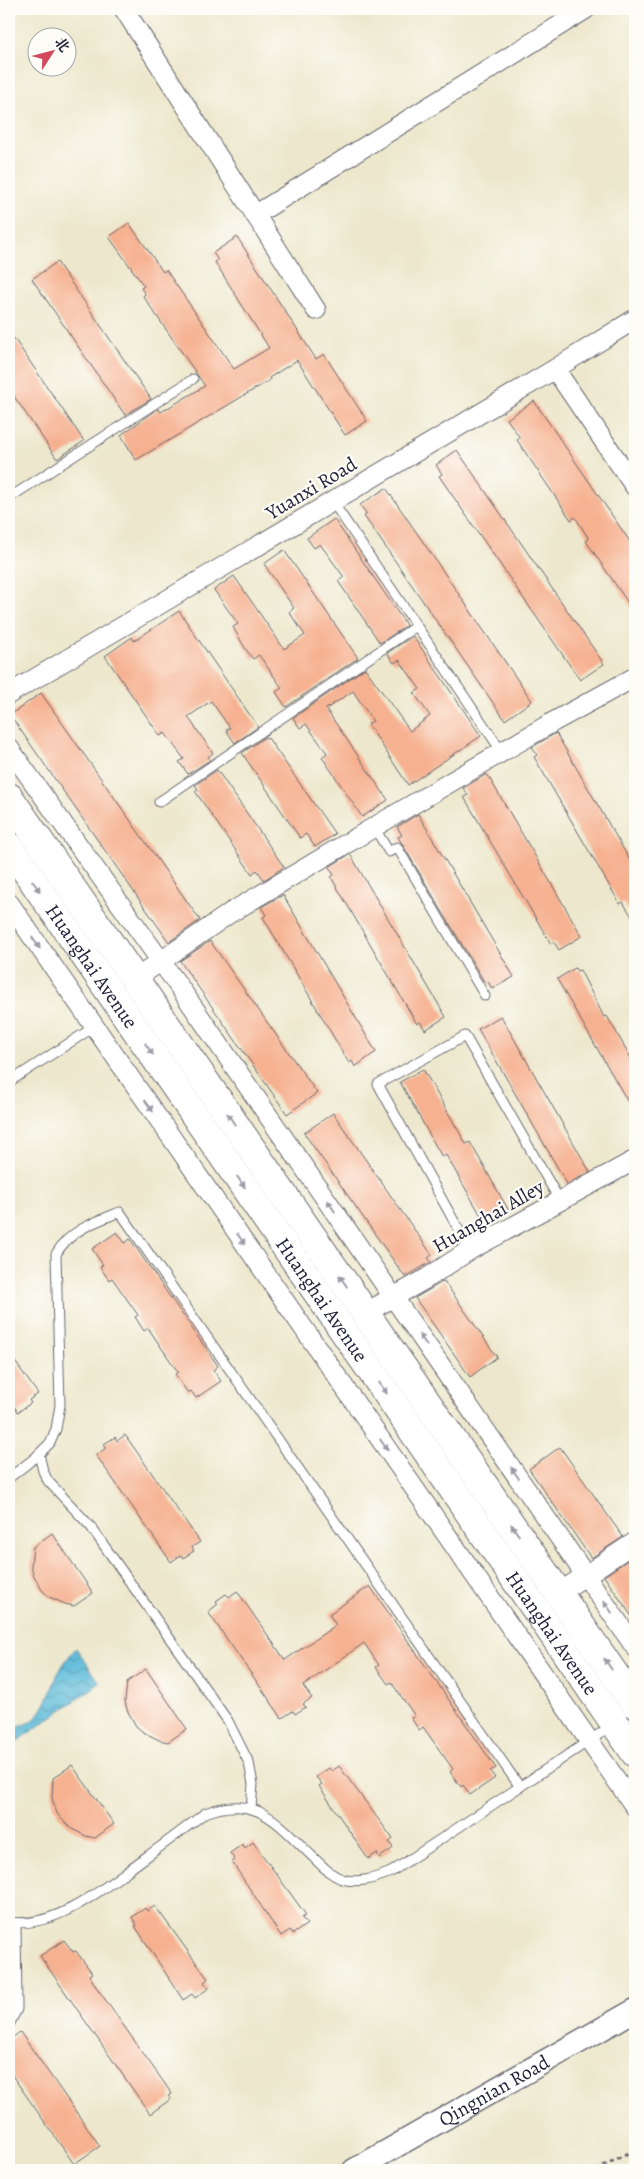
<svg xmlns="http://www.w3.org/2000/svg" width="644" height="2179" viewBox="0 0 644 2179" font-family="Alegreya,'Noto Serif SC',serif">
<style>
.water{fill:url(#water-waves);stroke:#3e6e8a}
.building{fill:#f6b190}
.lines{fill:none;stroke-linecap:round;stroke-linejoin:round}
.service-casing{stroke:#69676e;stroke-width:11}
.minor-casing{stroke:#69676e;stroke-width:21}
.tertiary-casing{stroke:#69676e;stroke-width:25}
.primary-casing{stroke:#69676e;stroke-width:30}
.path{stroke:#69676e;stroke-width:3;stroke-dasharray:4 4;stroke-linecap:butt}
.service{stroke:#fff;stroke-width:9}
.minor{stroke:#fff;stroke-width:19}
.tertiary{stroke:#fff;stroke-width:22}
.primary{stroke:#fff;stroke-width:28}
.oneway{fill:#9c9ca7}
.labels{text-anchor:middle;stroke-width:4.5;stroke-linejoin:round;paint-order:stroke}
.street-label{font-size:20px;fill:#22223b;stroke:#fdfcf7}
</style>
<defs>
<pattern id="water-waves" width="16" height="10" patternUnits="userSpaceOnUse" patternTransform="scale(1.25)"><rect width="16" height="10" fill="#5abad9"/><path d="M0 5q4-4 8 0t8 0" fill="none" stroke="#4a97b1"/></pattern>
</defs>
<rect width="100%" height="100%" fill="#fdfcf7"/>
<filter id="ink" filterUnits="userSpaceOnUse"><feTurbulence type="fractalNoise" baseFrequency=".02" numOctaves="2"/><feDisplacementMap in="SourceGraphic" scale="10" xChannelSelector="R" yChannelSelector="G"/><feConvolveMatrix kernelMatrix="1 2 1 2 8 2 1 2 1" color-interpolation-filters="sRGB"/></filter>
<filter id="wash" filterUnits="userSpaceOnUse"><feTurbulence type="fractalNoise" baseFrequency=".0096" numOctaves="4" result="noise"/><feDisplacementMap in="SourceGraphic" scale="20" xChannelSelector="R" yChannelSelector="G"/><feGaussianBlur stdDeviation="1.12" result="paint"/><feColorMatrix in="noise" values="0 0 0 0 0 0 0 0 0 0 0 0 0 0 0 0 0 1.4 0 .05"/><feComposite in="paint" operator="in"/></filter>
<g filter="url(#wash)">
<rect width="100%" height="100%" fill="#ede8cd"/>
<!-- water -->
<path class="water" d="M76,1648L100,1683L9,1747V1725C42,1731 48,1695 58,1674C63,1664 69,1656 76,1648Z"/>
<g id="blocks">
<!-- building -->
<g class="building">
<polygon points="129,223 163,272 166,270 234,369 269,348 215,262 218,260 213,253 237,237 316,359 324,354 367,421 345,435 297,360 269,378 270,380 136,460 121,435 158,409 161,412 205,386 143,296 145,294 141,288 144,286 109,237"/>
<polygon points="57,262 151,399 125,415 32,279"/>
<polygon points="9,331 84,441 57,459 9,389"/>
<polygon points="534,401 635,549 635,613 586,541 589,539 575,517 571,520 517,440 520,438 507,419"/>
<polygon points="457,450 604,664 580,680 439,476 442,474 436,465"/>
<polygon points="386,488 532,701 505,720 364,516 367,514 360,505"/>
<polygon points="334,519 405,623 406,626 380,643 338,581 344,577 320,544 314,548 307,538"/>
<polygon points="284,550 358,658 286,707 276,692 282,688 259,655 253,659 245,648 233,627 238,624 214,590 234,576 284,649 305,635 289,612 294,608 264,564"/>
<polygon points="179,611 258,727 235,743 226,730 230,728 211,701 188,717 213,753 208,757 210,760 188,774 179,762 184,759 165,733 160,736 105,656 132,637 134,641"/>
<polygon points="413,636 481,736 408,785 368,724 373,721 353,691 326,709 388,800 362,817 322,757 327,753 306,724 300,728 293,718 365,668 410,731 430,716 414,693 420,689 399,660 394,663 387,653"/>
<polygon points="41,693 200,920 169,942 10,715"/>
<polygon points="556,733 635,869 635,922 623,902 620,904 534,757 537,755 532,747"/>
<polygon points="265,737 267,739 268,738 335,834 315,847 306,834 300,838 242,753"/>
<polygon points="217,770 284,867 264,880 257,870 252,874 195,791 198,789 195,785"/>
<polygon points="487,774 582,936 559,950 554,942 551,944 464,797 468,795 463,788"/>
<polygon points="418,814 514,977 492,989 488,981 485,983 398,837 402,835 397,827"/>
<polygon points="350,854 446,1017 425,1030 420,1022 417,1024 331,877 334,875 329,867"/>
<polygon points="283,895 376,1052 355,1067 352,1061 349,1063 263,917 266,915 261,907"/>
<polygon points="210,941 317,1093 287,1114 180,961"/>
<polygon points="575,968 577,971 580,970 604,1017 607,1016 635,1065 635,1114 557,979"/>
<polygon points="501,1016 590,1172 567,1184 478,1029"/>
<polygon points="423,1069 466,1144 470,1142 509,1211 486,1224 446,1155 442,1157 400,1082"/>
<polygon points="333,1113 432,1255 428,1258 431,1262 405,1277 304,1133"/>
<polygon points="117,1232 125,1243 130,1239 218,1366 213,1370 221,1381 196,1398 191,1391 188,1393 175,1374 178,1372 148,1328 144,1331 135,1317 138,1315 112,1278 109,1280 100,1267 103,1265 92,1249"/>
<polygon points="444,1281 497,1357 470,1377 415,1298"/>
<polygon points="9,1353 38,1394 29,1400 31,1403 18,1412 9,1399"/>
<polygon points="125,1435 200,1542 192,1547 194,1551 183,1558 181,1555 171,1562 96,1455 106,1448 104,1444 115,1437 117,1441"/>
<polygon points="560,1447 623,1537 591,1558 529,1469"/>
<polygon points="52,1533 93,1593 74,1606 65,1604 49,1597 42,1590 33,1574 31,1565 33,1547"/>
<polygon points="635,1555 635,1621 604,1576"/>
<polygon points="370,1586 496,1768 490,1771 495,1778 470,1795 463,1785 461,1787 450,1772 453,1769 423,1727 419,1730 411,1718 415,1716 391,1682 388,1684 376,1667 379,1665 364,1643 303,1686 312,1698 303,1704 306,1707 295,1714 293,1711 282,1718 208,1612 218,1604 216,1601 226,1594 229,1597 237,1591 285,1660 336,1625 329,1614"/>
<polygon points="146,1669 187,1729 168,1742 159,1740 143,1732 136,1726 127,1710 125,1701 127,1682"/>
<polygon points="72,1765 114,1824 95,1838 86,1836 70,1828 58,1815 54,1806 52,1797 53,1778"/>
<polygon points="339,1766 393,1839 389,1842 393,1848 379,1858 377,1853 368,1859 319,1786 322,1784 316,1777 329,1768 332,1771"/>
<polygon points="253,1842 306,1915 302,1918 307,1924 293,1934 290,1930 281,1936 232,1862 235,1860 230,1853 243,1844 245,1848"/>
<polygon points="155,1906 208,1979 204,1982 209,1988 195,1998 192,1994 183,2000 135,1926 137,1925 132,1917 145,1908 147,1911"/>
<polygon points="64,1940 73,1952 76,1951 92,1973 89,1975 97,1988 172,2094 169,2096 171,2099 150,2114 40,1956"/>
<polygon points="20,2032 100,2146 74,2164 9,2071 9,2040"/>
</g>
</g>
</g>
<g filter="url(#ink)">
<use href="#blocks" fill-opacity="0" stroke="#69676e" stroke-width="1"/>
<g class="lines">
<!-- service casing -->
<g class="service-casing">
<g id="service">
<polyline points="9,498 193,379"/>
<polyline points="332,501 502,752"/>
<polyline points="159,802 416,626"/>
<polyline points="374,827 389,852 397,847 485,996"/>
<polyline points="9,1082 94,1027"/>
<polyline points="470,1250 378,1084 465,1036 560,1201"/>
<polyline points="39,1454 43,1471 48,1481 91,1527 228,1721 249,1763 253,1784 251,1808"/>
<path d="M9,1478L36,1457L50,1443L56,1429L60,1405L56,1254C70,1230 95,1222 120,1212L520,1787"/>
<path d="M9,1922C55,1929 103,1889 138,1863C160,1847 183,1830 205,1813C258,1792 280,1826 314,1858C322,1866 331,1875 342,1879C358,1884 376,1878 391,1872L613,1725"/>
<polyline points="9,2025 17,2009 16,1923"/>
</g>
</g>
<!-- minor casing -->
<g class="minor-casing">
<g id="minor">
<polyline points="124,9 316,310"/>
<polyline points="255,215 586,9"/>
<polyline points="555,369 635,487"/>
<polyline points="9,694 555,369 635,319"/>
<polyline points="9,748 180,988 635,1647"/>
<polyline points="9,903 635,1807"/>
<polyline points="134,980 230,913 386,820 553,722 635,677"/>
<polyline points="365,1313 424,1280 470,1250 635,1160"/>
<polyline points="559,1593 635,1542"/>
</g>
</g>
<!-- tertiary casing -->
<g class="tertiary-casing">
<g id="tertiary">
<path id="s1" d="M354,2170L635,2010"/>
</g>
</g>
<!-- primary casing -->
<g class="primary-casing">
<g id="primary">
<polyline points="9,797 635,1704"/>
<path id="s2" d="M9,846L635,1753"/>
</g>
</g>
<!-- path -->
<polyline class="path" points="596,2170 635,2149"/>
<!-- service -->
<use href="#service" class="service"/>
<!-- minor -->
<use href="#minor" class="minor"/>
<!-- tertiary -->
<use href="#tertiary" class="tertiary"/>
<!-- primary -->
<use href="#primary" class="primary"/>
</g>
<!-- one-way arrows -->
<defs><path id="oneway-solid" d="M-6-.8H1V-3.2L6.5 0L1 3.2V.8H-6Z" transform="scale(1.25)"/></defs>
<g class="oneway">
<use href="#oneway-solid" transform="translate(36 886) rotate(55)"/>
<use href="#oneway-solid" transform="translate(36 943) rotate(55)"/>
<use href="#oneway-solid" transform="translate(149 1049) rotate(55)"/>
<use href="#oneway-solid" transform="translate(149 1106) rotate(55)"/>
<use href="#oneway-solid" transform="translate(231 1119) rotate(-125)"/>
<use href="#oneway-solid" transform="translate(241 1182) rotate(55)"/>
<use href="#oneway-solid" transform="translate(331 1206) rotate(-125)"/>
<use href="#oneway-solid" transform="translate(241 1239) rotate(55)"/>
<use href="#oneway-solid" transform="translate(343 1281) rotate(-125)"/>
<use href="#oneway-solid" transform="translate(423 1340) rotate(-125)"/>
<use href="#oneway-solid" transform="translate(383 1388) rotate(55)"/>
<use href="#oneway-solid" transform="translate(384 1445) rotate(55)"/>
<use href="#oneway-solid" transform="translate(515 1473) rotate(-125)"/>
<use href="#oneway-solid" transform="translate(515 1530) rotate(-125)"/>
<use href="#oneway-solid" transform="translate(608 1607) rotate(-125)"/>
<use href="#oneway-solid" transform="translate(608 1664) rotate(-124)"/>
</g>
</g>
<g class="labels">
<!-- street labels -->
<g class="street-label">
<text transform="translate(311 488) rotate(-31)" y="7">Yuanxi Road</text>
<text dy="7" stroke="none"><textPath href="#s2" startOffset="146">Huanghai Avenue</textPath></text>
<text transform="translate(488 1216) rotate(-30)" y="7">Huanghai Alley</text>
<text dy="7" stroke="none"><textPath href="#s2" startOffset="551">Huanghai Avenue</textPath></text>
<text dy="7" stroke="none"><textPath href="#s2" startOffset="956">Huanghai Avenue</textPath></text>
<text dy="7" stroke="none"><textPath href="#s1" startOffset="161">Qingnian Road</textPath></text>
</g>
</g>
<!-- margin -->
<rect width="644" height="2179" fill="none" stroke="#fdfcf7" stroke-width="30"/>
<!-- north arrow -->
<g transform="translate(52 52) rotate(54)"><circle r="24" fill="#fdfcf7" stroke="#a5a5ac"/>
<path d="M0-4L9 19L0 12L-9 19Z" fill="#d1495b"/>
<text y="-8" font-size="14" font-weight="bold" text-anchor="middle" fill="#22223b">北</text>
</g>
</svg>
